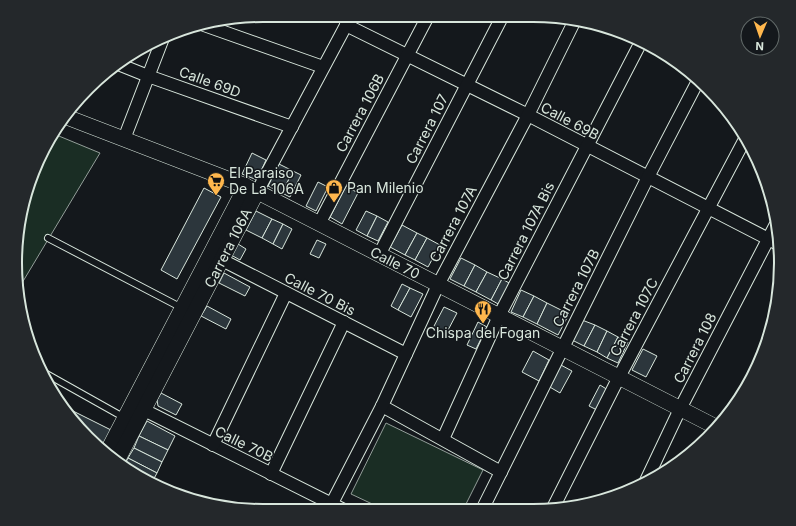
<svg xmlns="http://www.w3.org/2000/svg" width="796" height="526" viewBox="0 0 796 526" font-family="Inter,sans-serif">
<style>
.green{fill:#1a2d24;stroke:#939e99}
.building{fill:#2c363c;stroke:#d8e6dc}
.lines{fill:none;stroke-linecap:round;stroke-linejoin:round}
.service-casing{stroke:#d8e6dc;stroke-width:8}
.minor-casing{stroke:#d8e6dc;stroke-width:14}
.tertiary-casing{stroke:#d8e6dc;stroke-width:16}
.service{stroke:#14181c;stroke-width:6}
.minor{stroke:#14181c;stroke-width:12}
.tertiary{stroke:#14181c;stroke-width:15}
.labels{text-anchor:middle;stroke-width:3;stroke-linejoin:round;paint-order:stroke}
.street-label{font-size:14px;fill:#d8e6dc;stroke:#14181c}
.poi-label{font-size:14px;fill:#d8e6dc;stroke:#14181c;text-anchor:start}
.rim{fill:none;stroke:#d8e6dc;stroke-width:2}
</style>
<rect width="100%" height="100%" fill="#14181c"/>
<!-- green -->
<g class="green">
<polygon points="54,134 100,153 22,283 18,281 16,247 34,168"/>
<polygon points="386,423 483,470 463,510 385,510 351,494"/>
</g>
<!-- building -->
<g class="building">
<polygon points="252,153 266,160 257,180 242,174"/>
<polygon points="279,164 293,171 282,193 268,186"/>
<polygon points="293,171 301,175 290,197 282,193"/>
<polygon points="318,182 328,187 316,211 306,206"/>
<polygon points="346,186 358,193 342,224 330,217"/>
<polygon points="204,188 221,197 177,279 161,270"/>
<polygon points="256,211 272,219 262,238 246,230"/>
<polygon points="366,211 377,216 367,236 356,230"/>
<polygon points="377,216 388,222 378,241 367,236"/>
<polygon points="272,219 283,224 273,244 262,238"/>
<polygon points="283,224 292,229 282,249 273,244"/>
<polygon points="402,225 417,233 405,255 390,247"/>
<polygon points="417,233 427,238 415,260 405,255"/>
<polygon points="427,238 440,245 428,267 415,260"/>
<polygon points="317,240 326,244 319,258 310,254"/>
<polygon points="238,244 246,249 240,260 231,255"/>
<polygon points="461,258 475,265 464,286 450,279"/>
<polygon points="475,265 487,272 476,292 464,286"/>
<polygon points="487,272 502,279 491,300 476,292"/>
<polygon points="224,273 250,287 245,296 219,283"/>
<polygon points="502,279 511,284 500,305 491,300"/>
<polygon points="402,284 410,288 398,310 391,306"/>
<polygon points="410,288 423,294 411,317 398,310"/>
<polygon points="521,290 534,296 523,317 511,312"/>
<polygon points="534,296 547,303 537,324 523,317"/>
<polygon points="547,303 569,314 558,335 537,324"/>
<polygon points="207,306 231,319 226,329 201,316"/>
<polygon points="444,307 457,313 446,334 433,328"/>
<polygon points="582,320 595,325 584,346 572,340"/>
<polygon points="478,322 487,327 476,349 467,345"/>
<polygon points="595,325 607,331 597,352 584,346"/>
<polygon points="607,331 618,337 607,358 597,352"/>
<polygon points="618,337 628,342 618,363 607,358"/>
<polygon points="643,349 657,356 646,377 632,370"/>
<polygon points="533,351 549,360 539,381 522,372"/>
<polygon points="559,364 572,371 560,393 548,386"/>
<polygon points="600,385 608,390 597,410 589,406"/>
<polygon points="161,393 182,404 176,415 158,406 157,400"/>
<polygon points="65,407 111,430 101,451 99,449"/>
<polygon points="147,421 175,436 168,450 139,436"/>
<polygon points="139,436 168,450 162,462 134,448"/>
<polygon points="134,448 162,462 157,473 128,458"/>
<polygon points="128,458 157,473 151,484 124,466"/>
</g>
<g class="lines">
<!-- service casing -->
<g class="service-casing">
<g id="service">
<polyline points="48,238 182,308"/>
<polyline points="43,372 125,418"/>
</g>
</g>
<!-- minor casing -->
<g class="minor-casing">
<g id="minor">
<polyline points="204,25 323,67"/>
<polyline points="346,25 528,115 780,245"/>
<polyline points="118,64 148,76 292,127"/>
<polyline points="124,139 163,38"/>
<polyline points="257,192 351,16"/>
<polyline points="319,224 428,16"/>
<polyline points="379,255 502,17"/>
<polyline points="222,260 406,354"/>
<polyline points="136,406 342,509"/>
<polyline points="382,406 501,472"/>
<polyline points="443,439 499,316 642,40"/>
<polyline points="213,445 286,293"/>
<polyline points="271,474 344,322"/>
<polyline points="644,485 680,409 775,226"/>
<polyline points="329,509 382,406 438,285 528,115 575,20"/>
<polyline points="482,510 648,177 699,79"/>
<polyline points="552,510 619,377 745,139"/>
</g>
</g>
<!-- tertiary casing -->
<g class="tertiary-casing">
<g id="tertiary">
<polyline points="64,116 246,186 718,428"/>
<polyline points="106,454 246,186"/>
<polyline points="117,461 257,192"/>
</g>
</g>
<!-- service -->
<use href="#service" class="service"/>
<!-- minor -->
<use href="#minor" class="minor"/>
<!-- tertiary -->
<use href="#tertiary" class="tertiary"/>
</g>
<!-- icons -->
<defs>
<g id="supermarket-pin" transform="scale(0.9)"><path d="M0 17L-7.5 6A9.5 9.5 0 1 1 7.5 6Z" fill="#ffb74d" stroke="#14181c"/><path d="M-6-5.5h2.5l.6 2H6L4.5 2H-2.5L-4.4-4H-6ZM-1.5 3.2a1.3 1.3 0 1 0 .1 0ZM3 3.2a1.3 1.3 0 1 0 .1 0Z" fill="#111"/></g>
<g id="shop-pin" transform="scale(0.9)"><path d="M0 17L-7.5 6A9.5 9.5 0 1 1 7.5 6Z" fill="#ffb74d" stroke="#14181c"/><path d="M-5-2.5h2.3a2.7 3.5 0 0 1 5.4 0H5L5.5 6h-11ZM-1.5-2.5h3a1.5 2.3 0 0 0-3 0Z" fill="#111"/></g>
<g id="restaurant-pin" transform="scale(0.9)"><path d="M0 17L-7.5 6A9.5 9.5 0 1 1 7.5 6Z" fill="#ffb74d" stroke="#14181c"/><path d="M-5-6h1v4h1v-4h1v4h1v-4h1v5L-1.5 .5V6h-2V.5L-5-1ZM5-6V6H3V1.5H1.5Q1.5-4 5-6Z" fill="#111"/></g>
</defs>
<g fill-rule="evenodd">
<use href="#supermarket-pin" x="216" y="181"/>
<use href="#shop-pin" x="334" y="188"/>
<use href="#restaurant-pin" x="483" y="309"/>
</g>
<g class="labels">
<!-- street labels -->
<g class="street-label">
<text transform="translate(210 82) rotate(20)" y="5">Calle 69D</text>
<text transform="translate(360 113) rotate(-62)" y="5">Carrera 106B</text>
<text transform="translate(570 121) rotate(28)" y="5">Calle 69B</text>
<text transform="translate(427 129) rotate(-63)" y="5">Carrera 107</text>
<text transform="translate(453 224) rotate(-62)" y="5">Carrera 107A</text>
<text transform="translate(526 231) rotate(-63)" y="5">Carrera 107A Bis</text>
<text transform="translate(228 248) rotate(-63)" y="5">Carrera 106A</text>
<text transform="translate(395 263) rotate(27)" y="5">Calle 70</text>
<text transform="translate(576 288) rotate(-63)" y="5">Carrera 107B</text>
<text transform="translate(320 294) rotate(27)" y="5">Calle 70 Bis</text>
<text transform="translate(634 317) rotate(-62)" y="5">Carrera 107C</text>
<text transform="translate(695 348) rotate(-63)" y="5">Carrera 108</text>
<text transform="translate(244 444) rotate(26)" y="5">Calle 70B</text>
</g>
<!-- poi labels -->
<g class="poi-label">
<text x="229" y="178">El Paraiso<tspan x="229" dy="16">De La 106A</tspan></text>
<text x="347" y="193">Pan Milenio</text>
<text x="483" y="338" text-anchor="middle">Chispa del Fogan</text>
</g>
</g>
<!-- crop -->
<path d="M0 0H796V526H0ZM263 22H533A241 241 0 0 1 774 263V263A241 241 0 0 1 533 504H263A241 241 0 0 1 22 263V263A241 241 0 0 1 263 22Z" fill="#24282b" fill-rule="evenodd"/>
<path class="rim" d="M263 22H533A241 241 0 0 1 774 263V263A241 241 0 0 1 533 504H263A241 241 0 0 1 22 263V263A241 241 0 0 1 263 22Z"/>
<!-- north arrow -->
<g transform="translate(760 36) rotate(182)"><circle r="19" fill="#14181c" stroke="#626a69"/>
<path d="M0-3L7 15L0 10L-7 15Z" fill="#ffb74d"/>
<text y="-6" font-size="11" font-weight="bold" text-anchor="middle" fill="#d8e6dc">N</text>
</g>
</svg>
